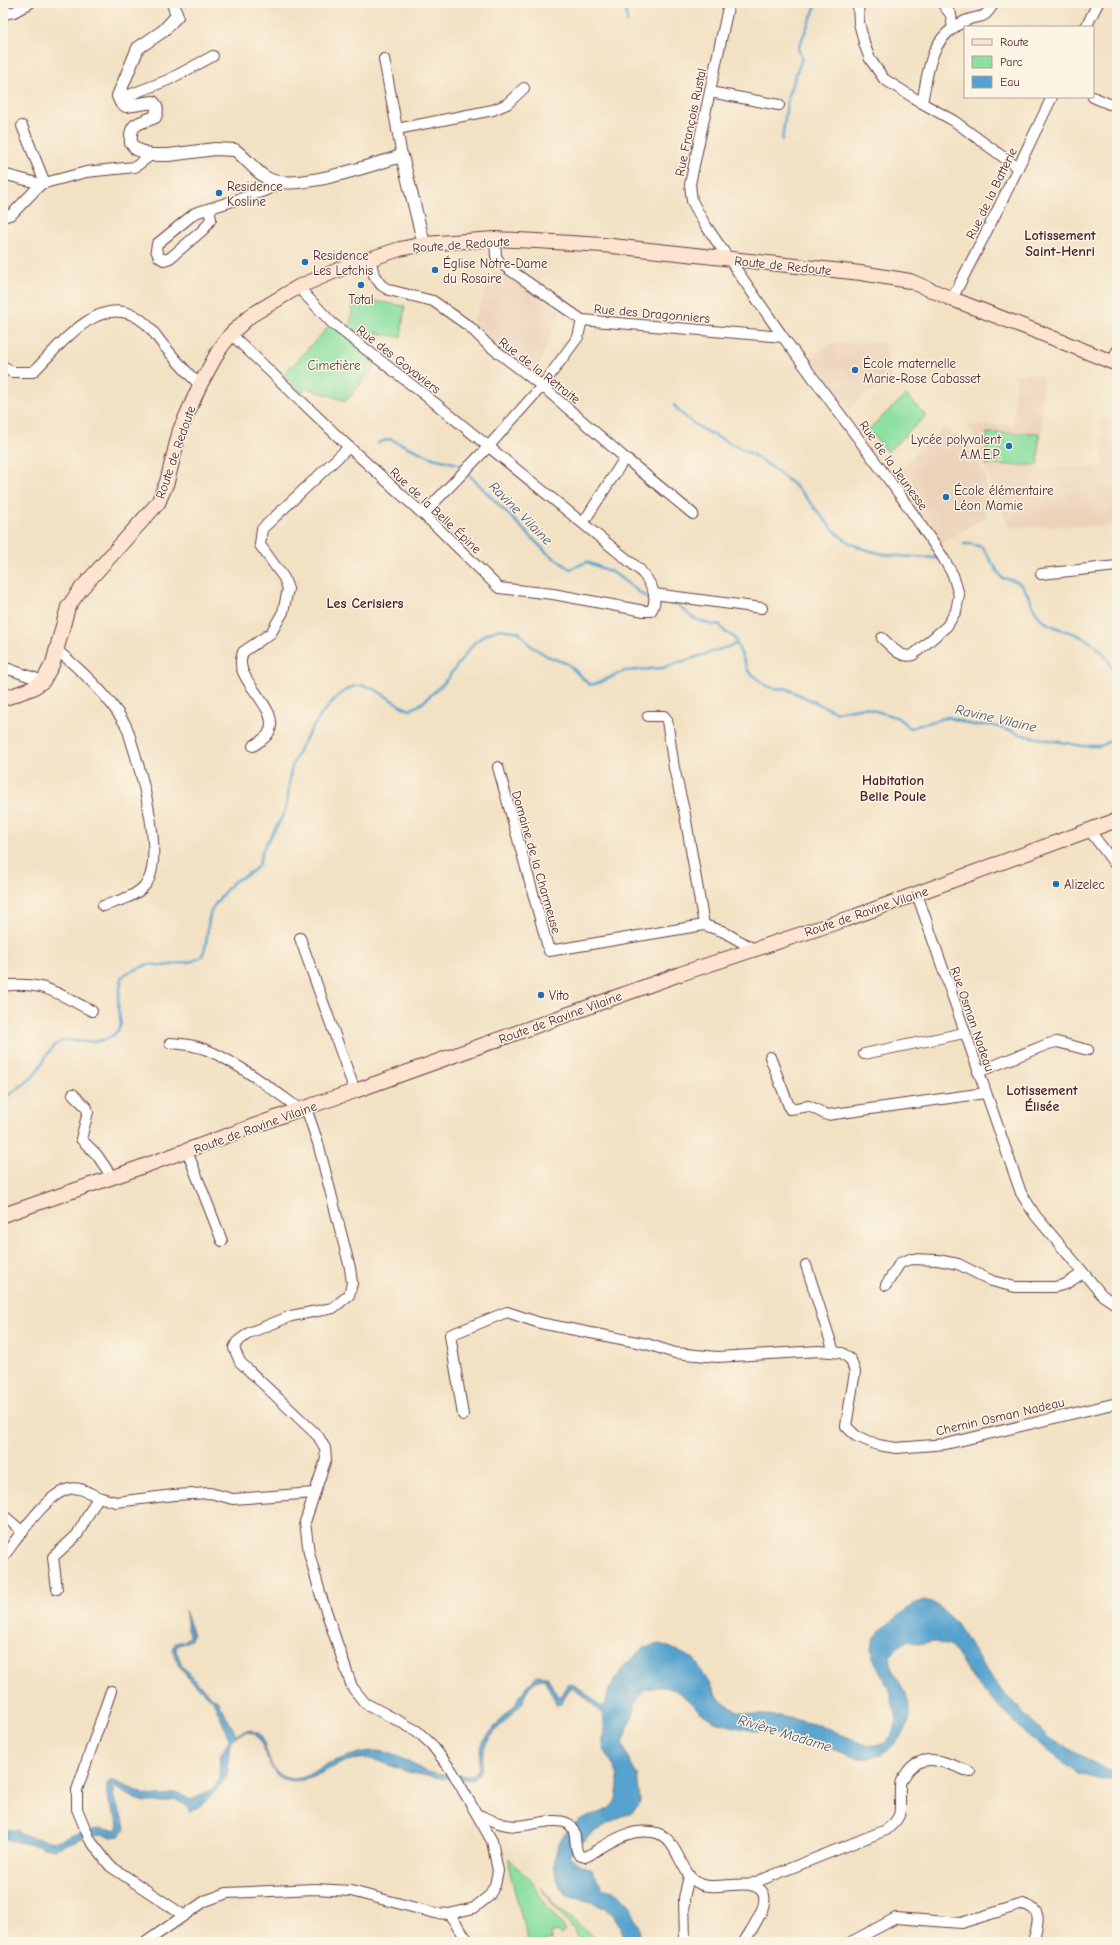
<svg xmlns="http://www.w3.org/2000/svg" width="1120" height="1945" viewBox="0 0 1120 1945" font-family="'Comic Neue',sans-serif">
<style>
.built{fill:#ecd2b8}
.green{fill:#8de0a2;stroke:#6c8066}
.water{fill:#55a2ce;stroke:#50607c}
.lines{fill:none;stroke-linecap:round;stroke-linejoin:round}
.stream{stroke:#55a2ce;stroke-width:2.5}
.minor-casing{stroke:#633c42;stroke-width:12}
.tertiary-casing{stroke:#633c42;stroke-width:14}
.secondary-casing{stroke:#633c42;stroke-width:16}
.minor{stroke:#fff;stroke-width:10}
.tertiary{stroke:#fff;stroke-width:12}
.secondary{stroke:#fde4d0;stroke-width:14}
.poi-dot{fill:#1f6fb2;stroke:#fcf5e5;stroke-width:1.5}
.labels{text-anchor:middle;stroke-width:3;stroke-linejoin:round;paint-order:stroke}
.street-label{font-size:13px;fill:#4a1f2b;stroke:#fcf5e5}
.poi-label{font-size:13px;fill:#4a1f2b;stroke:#fcf5e5;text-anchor:start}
.park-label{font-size:13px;fill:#5b4f49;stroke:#fcf5e5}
.neighbourhood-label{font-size:14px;font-weight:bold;fill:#4a1f2b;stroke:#fcf5e5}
.water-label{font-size:14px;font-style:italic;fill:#4e536c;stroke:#fcf5e5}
</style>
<rect width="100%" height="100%" fill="#fcf5e5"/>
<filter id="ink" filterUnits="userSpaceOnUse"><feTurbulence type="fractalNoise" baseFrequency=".025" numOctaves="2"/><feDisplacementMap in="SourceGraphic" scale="8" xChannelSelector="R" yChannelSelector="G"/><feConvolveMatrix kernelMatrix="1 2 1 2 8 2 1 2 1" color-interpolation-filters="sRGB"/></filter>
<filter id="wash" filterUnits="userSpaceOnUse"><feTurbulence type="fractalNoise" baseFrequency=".012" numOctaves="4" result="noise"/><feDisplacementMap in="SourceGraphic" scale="16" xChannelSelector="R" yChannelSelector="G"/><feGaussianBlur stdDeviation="0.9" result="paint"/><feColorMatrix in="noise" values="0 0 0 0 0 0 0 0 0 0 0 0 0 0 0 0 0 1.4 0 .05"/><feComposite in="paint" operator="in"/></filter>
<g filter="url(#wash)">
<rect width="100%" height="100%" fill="#f2e1c3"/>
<!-- built -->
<g class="built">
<polygon points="495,271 534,291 560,310 540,364 530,369 472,323"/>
<polygon points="884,342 892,384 867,393 850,409 811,357 832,343"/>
<polygon points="1016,374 1043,375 1040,469 1103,466 1101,419 1117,418 1117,525 1009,527 968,426 1014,425"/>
<polygon points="943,428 966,443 986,475 986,517 940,544 892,477"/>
</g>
<!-- green -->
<g class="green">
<polygon points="354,298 405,306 401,337 354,330 353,340 380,361 346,401 307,388 302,393 283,375 332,323 340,330 350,323"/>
<polygon points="906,395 926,416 887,452 868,430"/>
<polygon points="987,433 1039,433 1038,465 986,465"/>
<polygon points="509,1859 532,1881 547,1908 562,1924 565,1931 562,1935 557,1932 550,1934 551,1940 542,1942 528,1942 510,1873"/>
<path d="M541,1887L557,1907L599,1942H579C572,1920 552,1909 541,1887Z"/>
</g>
<!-- water -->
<path class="water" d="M923,1600L933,1602L957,1624L988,1674L1004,1693L1049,1738L1108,1770L1117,1773V1781H1105L1079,1774L1027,1735L975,1682L950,1645L933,1641L919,1644L909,1640L895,1649L890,1656C891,1676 912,1694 910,1716C909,1733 887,1755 870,1758C858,1760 847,1754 835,1750C819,1745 803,1739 786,1736C762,1731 737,1730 715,1721C688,1710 682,1677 645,1690L638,1697L623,1744L628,1758L637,1774L640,1802L638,1807L633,1812L619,1817L591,1834L570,1856L576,1862L592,1870L603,1888L616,1892L630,1905L640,1930L639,1942H624C622,1918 606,1906 584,1900C577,1898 569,1898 564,1892C559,1887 555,1874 555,1867C553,1847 567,1825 585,1817C594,1813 608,1813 614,1803C616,1800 617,1796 617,1792C622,1767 608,1764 603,1744C602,1736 606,1724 603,1717C600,1710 579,1690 572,1688L567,1691L562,1703L557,1704L544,1679C533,1679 524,1692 523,1702C513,1715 493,1730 486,1745C480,1756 485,1771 474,1779C450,1780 421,1777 399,1769C385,1764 374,1757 358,1759C332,1761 311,1788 284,1779C262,1772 268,1727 244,1733C221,1739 233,1763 226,1777C221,1787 199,1810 189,1812V1807L174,1799L164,1802H144L135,1799L113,1786C111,1802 124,1814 125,1829L120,1836L112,1837L101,1835L85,1837L54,1849L3,1839V1830H18L21,1835L54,1842L79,1833L98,1829L117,1830L119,1824C113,1811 104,1798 107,1783L112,1780L146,1795L163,1796L176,1792L192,1800L212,1789L219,1780L220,1757L229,1739L214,1702L187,1677L175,1659L173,1650L175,1643L184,1641L189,1636L185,1610L193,1632L191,1640L177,1646L176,1650L183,1667L212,1698L217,1700L236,1734L250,1730L260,1734C269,1748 267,1773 287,1778C304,1782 315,1769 329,1763C343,1758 361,1751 376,1751C395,1751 409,1764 426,1771C432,1774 467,1776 474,1774L479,1768L480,1750L484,1740L506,1713L515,1706L519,1696L537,1675L547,1676L558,1697L561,1695L567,1685L571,1684L584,1691L602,1707L605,1705L609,1690L623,1667L644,1648L660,1644L669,1647L694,1659L717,1696L726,1705L736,1710L749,1714L781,1716L825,1727L867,1746L883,1744L891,1737L897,1719L888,1687L873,1658L871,1648L874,1639L883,1628L914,1604Z"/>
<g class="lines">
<!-- stream -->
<g class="stream">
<polyline points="625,3 627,22"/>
<polyline points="782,140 788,96 802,58 798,49 817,3"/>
<path d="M674,405C693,429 717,436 742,449C762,459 780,473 797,488C817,506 829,533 854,545C881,557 909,557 938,558"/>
<polyline points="378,443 390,439 433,458 458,464 464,470"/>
<polyline points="467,473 546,552 570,569 587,562 614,573 648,599"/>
<path d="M964,544H970L982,547L1002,578C1007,579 1015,580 1019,583C1031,592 1031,612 1044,621C1053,628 1064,630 1075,634C1097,642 1112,659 1117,682"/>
<polyline points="660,601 678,605 693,618 712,625 719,624 725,632 734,637 737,644"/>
<path d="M3,1098C13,1092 25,1085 33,1076C43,1066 47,1047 62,1041C70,1038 77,1042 86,1042C100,1042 116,1039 121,1024L118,1008L119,995L122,977L127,973L149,964L165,966L193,961L202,956C210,941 205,924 212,909C214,905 229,886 232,883C240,877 255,873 259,864C261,860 260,856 262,852C268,837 280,825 285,810C290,797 288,784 291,771C297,748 328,698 350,688C373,678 390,704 410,710L421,704L444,683L474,643L486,634L500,629L519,632L531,646L547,656L568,664L590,685L598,683L625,671L662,668L737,644L748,671L767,686L777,689L785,688L836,712L864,707L898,718L910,728L948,717L973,725H991L1026,736L1083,746H1101L1117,737"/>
</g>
</g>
</g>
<g filter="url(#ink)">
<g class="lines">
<!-- minor casing -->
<g class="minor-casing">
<g id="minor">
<path d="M729,3L690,184L692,201L704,223L783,337L900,495L942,556L953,575L959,595L956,611L947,626L913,655C900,659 891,646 882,638"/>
<polyline points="858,3 859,23 865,46 870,59 884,79 922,103"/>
<polyline points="942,3 951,15 953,29"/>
<path d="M994,3C982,23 982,13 965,21C929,38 929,68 922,103L954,121L1018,168"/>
<polyline points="3,14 14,12 30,3"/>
<polyline points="1086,27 1098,3"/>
<polyline points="384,59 402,156"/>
<polyline points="710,92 779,105"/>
<polyline points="1093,97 1109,104"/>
<polyline points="119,99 168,80 213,56"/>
<polyline points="22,126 45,183"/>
<polyline points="397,129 493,110 507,104 524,88"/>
<polyline points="3,174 41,184 86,172 135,167 151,155"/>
<polyline points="209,209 211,219 204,229 170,258 164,260 159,257 156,250 157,244 195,213 264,191 281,183"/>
<polyline points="3,217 12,214 41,184"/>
<polyline points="495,239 496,256 500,263 582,320"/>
<polyline points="370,259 374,275 381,285 389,290 433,301 470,327 487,344 542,386 625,458 693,514"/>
<polyline points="952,299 1000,205 1052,97"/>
<polyline points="582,320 783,337"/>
<path d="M231,334L349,447L436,526L499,588L553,594L644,611H651C660,596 650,582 640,570L435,403L332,323L298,287"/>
<polyline points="1113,362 1117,351"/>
<path d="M3,366L12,372H33C60,346 103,286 145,323C153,330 158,339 165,347C176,360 187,373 200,385"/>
<polyline points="423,514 488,447 542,386 578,337 582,320"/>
<polyline points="583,523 625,458"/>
<polyline points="1041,574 1117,566"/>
<polyline points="654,594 762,608"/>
<path d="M57,650C82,671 108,695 125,724C129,730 130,739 133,747C142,776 165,858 146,884C136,897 118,901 103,906"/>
<polyline points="3,667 43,681"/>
<polyline points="648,716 664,716 667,720 674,768 685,815 704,925"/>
<path d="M253,746C257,743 265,739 268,734C283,711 239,684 241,661C241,658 242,655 243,652L271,633L283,612L288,589L284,578L260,545L262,529L349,447"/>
<polyline points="498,767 549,951 704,925 722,931 754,949"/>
<polyline points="1090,831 1117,867"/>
<polyline points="917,894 1021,1193 1035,1215 1102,1295 1117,1305"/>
<polyline points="300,938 355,1091"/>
<path d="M3,986C43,980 58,994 92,1011"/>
<path d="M170,1043C183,1044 195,1045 207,1050C238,1063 269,1087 297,1107L298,1110"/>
<polyline points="864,1054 964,1033"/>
<polyline points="770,1057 790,1109 809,1106 827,1115 985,1093"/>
<polyline points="978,1072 1048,1044 1057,1042 1088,1050"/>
<polyline points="73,1094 87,1108 88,1112 81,1139 97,1155 112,1177"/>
<polyline points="187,1151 222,1241"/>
<polyline points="806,1265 834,1352"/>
<polyline points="886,1285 900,1263 910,1259 938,1260 958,1264 992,1281 1015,1287 1055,1287 1066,1284 1083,1273"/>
<polyline points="463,1415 450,1335 507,1312 540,1323 647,1344 675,1353 717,1357 819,1351 842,1353 851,1360 855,1372 846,1426 856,1436 878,1445 896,1448 946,1444 1117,1403"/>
<polyline points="3,1515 23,1532"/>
<path d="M3,1557C17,1539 47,1493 69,1489C79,1486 89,1493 98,1497"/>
<polyline points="57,1589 53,1557 77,1535 98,1497 116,1502 174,1495 210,1493 233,1499 314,1493"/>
<polyline points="111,1691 77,1790 77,1809 90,1840 110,1866 183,1915"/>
<path d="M479,1815C491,1820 503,1826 517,1826C530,1826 561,1815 571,1826C578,1834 573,1847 579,1855L585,1857C591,1855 595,1851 600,1848C617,1838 632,1829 652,1832C679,1835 678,1874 700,1884C717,1892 753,1875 763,1893C770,1905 750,1931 744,1942"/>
<path d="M751,1884L886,1830C905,1815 899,1811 900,1790C900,1787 900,1783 901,1781C903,1778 906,1774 908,1771C924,1750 950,1764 970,1772"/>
<polyline points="449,1914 469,1942"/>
<polyline points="146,1942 205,1901 227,1893 314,1889 351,1891 435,1913 449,1914 474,1908 489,1896 495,1885 498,1871 492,1841 452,1771 431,1744 417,1731 365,1703 352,1687 321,1596 309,1553 305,1522 326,1459 325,1448 318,1436 240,1362 234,1348 237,1342 249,1333 291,1316 333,1308 349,1295 352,1283 350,1268 318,1143 306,1108"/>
<polyline points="685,1942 684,1898 689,1876"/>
<path d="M851,1942L896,1918L961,1923L1023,1904C1045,1910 1037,1925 1033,1942"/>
</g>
</g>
<!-- tertiary casing -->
<g class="tertiary-casing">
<path id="tertiary" d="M173,3L177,16L163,31L138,48L118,96L121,103L126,106L153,102C158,107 158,111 155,117C139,124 129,122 131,143L136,149L151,155H169L215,149L235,150C246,158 254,170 265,177C291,195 372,164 402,156L424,244"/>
</g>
<!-- secondary casing -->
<g class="secondary-casing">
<g id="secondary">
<polyline points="3,699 33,688 43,681 53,663 68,607 80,590 158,503 167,482 180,430 200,385 219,350 231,334 250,316 298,287 345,267 400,249 424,244 495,239 537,241 603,245 861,273 910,281 952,299 1033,330 1117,364"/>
<polyline points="3,1215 122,1174 292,1112 355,1091 680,974 853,917 1117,820"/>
</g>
</g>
<!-- minor -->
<use href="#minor" class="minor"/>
<!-- tertiary -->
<use href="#tertiary" class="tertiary"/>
<!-- secondary -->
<use href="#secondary" class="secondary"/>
</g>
</g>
<!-- markers -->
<g class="poi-dot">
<circle cx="219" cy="193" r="4"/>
<circle cx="305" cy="262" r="4"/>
<circle cx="435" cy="270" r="4"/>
<circle cx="361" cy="285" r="4"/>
<circle cx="855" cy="370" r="4"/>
<circle cx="1009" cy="446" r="4"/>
<circle cx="946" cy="497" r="4"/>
<circle cx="1056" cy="884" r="4"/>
<circle cx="541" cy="995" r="4"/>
</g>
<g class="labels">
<!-- street labels -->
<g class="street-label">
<text transform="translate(690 122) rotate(-78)" y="5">Rue François Rustal</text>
<text transform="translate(991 193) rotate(-64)" y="5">Rue de la Batterie</text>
<text transform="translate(461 244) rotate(-4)" y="5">Route de Redoute</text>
<text transform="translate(783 265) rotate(6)" y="5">Route de Redoute</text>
<text transform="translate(652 313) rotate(5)" y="5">Rue des Dragonniers</text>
<text transform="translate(399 359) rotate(38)" y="5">Rue des Goyaviers</text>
<text transform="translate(540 370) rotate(38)" y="5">Rue de la Retraite</text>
<text transform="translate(175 452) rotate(-71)" y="5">Route de Redoute</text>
<text transform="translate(894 465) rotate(54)" y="5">Rue de la Jeunesse</text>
<text transform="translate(436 510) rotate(43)" y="5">Rue de la Belle Épine</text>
<text transform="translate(537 862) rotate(74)" y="5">Domaine de la Charmeuse</text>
<text transform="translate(866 911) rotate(-19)" y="5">Route de Ravine Vilaine</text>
<text transform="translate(560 1017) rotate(-20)" y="5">Route de Ravine Vilaine</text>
<text transform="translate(973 1019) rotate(71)" y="5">Rue Osman Nadeau</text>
<text transform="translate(255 1127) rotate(-20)" y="5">Route de Ravine Vilaine</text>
<text transform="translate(1000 1416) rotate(-13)" y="5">Chemin Osman Nadeau</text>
</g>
<!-- poi labels -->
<g class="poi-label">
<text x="227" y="191">Residence<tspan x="227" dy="15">Kosline</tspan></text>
<text x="313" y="260">Residence<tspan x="313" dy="15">Les Letchis</tspan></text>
<text x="443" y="268">Église Notre-Dame<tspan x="443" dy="15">du Rosaire</tspan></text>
<text x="361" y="304" text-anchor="middle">Total</text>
<text x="863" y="368">École maternelle<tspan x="863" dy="15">Marie-Rose Cabasset</tspan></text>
<text x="1001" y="444" text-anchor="end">Lycée polyvalent<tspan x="1001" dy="15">A.M.E.P.</tspan></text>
<text x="954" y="495">École élémentaire<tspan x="954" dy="15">Léon Mamie</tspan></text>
<text x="1064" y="889">Alizelec</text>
<text x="549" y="1000">Vito</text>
</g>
<!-- park labels -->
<g class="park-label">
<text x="334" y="370">Cimetière</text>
</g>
<!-- neighbourhood labels -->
<g class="neighbourhood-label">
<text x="1060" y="240">Lotissement<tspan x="1060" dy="16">Saint-Henri</tspan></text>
<text x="365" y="608">Les Cerisiers</text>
<text x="893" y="785">Habitation<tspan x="893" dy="16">Belle Poule</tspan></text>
<text x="1042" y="1095">Lotissement<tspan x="1042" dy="16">Élisée</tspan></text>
</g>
<!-- water labels -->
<g class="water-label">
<text transform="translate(521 513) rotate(45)" y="5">Ravine Vilaine</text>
<text transform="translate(996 718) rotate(13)" y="5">Ravine Vilaine</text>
<text transform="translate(785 1733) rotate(17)" y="5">Rivière Madame</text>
</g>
</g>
<!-- margin -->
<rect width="1120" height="1945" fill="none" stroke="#fcf5e5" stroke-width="16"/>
<!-- legend -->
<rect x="964" y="26" width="130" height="72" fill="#fcf5e5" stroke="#b59f9b"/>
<rect x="972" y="39" width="20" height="6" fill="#fde4d0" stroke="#b59f9b"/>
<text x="1000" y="46" font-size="12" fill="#4a1f2b">Route</text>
<rect x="972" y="56" width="20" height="12" fill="#8de0a2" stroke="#b59f9b"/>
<text x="1000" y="66" font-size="12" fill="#4a1f2b">Parc</text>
<rect x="972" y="76" width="20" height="12" fill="#55a2ce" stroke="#b59f9b"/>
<text x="1000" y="86" font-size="12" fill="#4a1f2b">Eau</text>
</svg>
